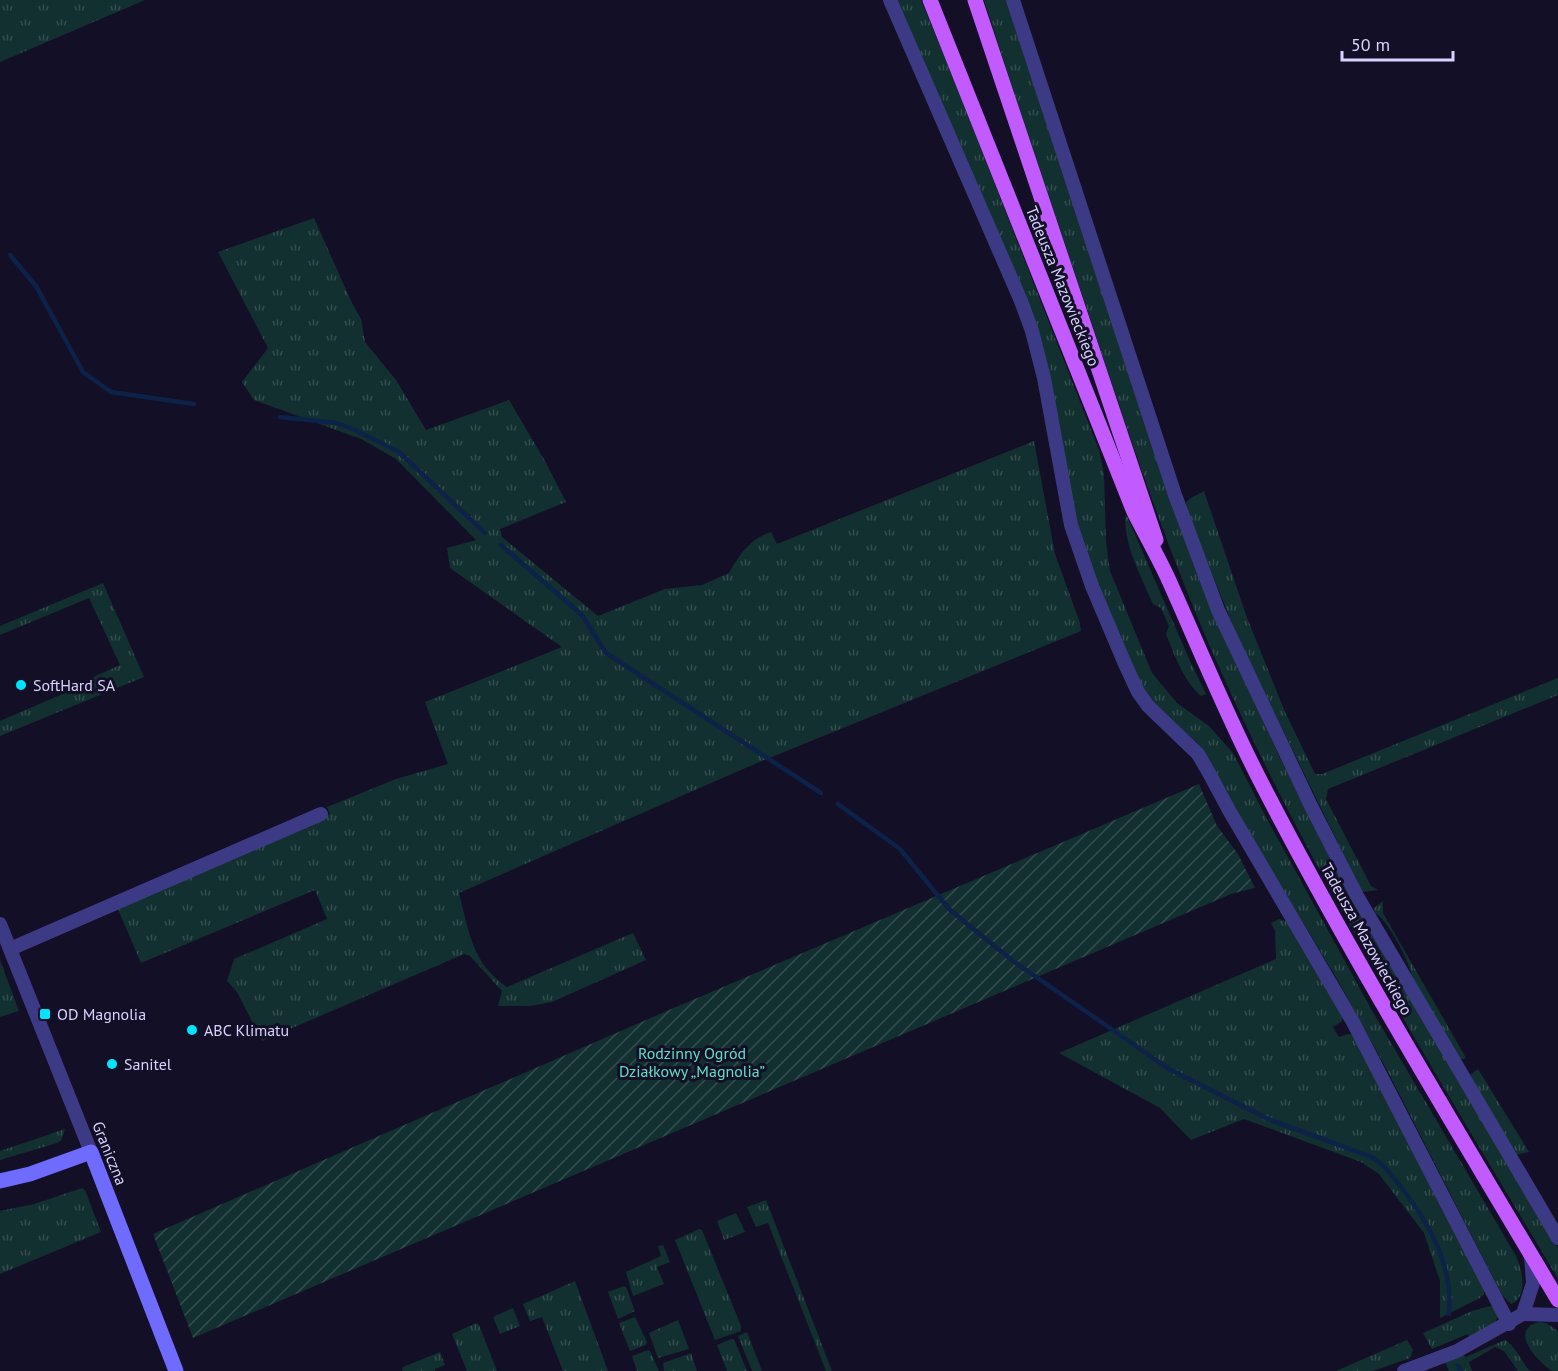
<svg xmlns="http://www.w3.org/2000/svg" width="1558" height="1371" viewBox="0 0 1558 1371" font-family="'PT Sans',sans-serif">
<style>
.grass{fill:url(#grass-tufts)}
.garden{fill:url(#garden-furrows)}
.lines{fill:none;stroke-linecap:round;stroke-linejoin:round}
.stream{stroke:#0c2248;stroke-width:4.5}
.street{stroke:#3d3a85;stroke-width:14}
.secondary{stroke:#6f6bff;stroke-width:15}
.primary{stroke:#c25bff;stroke-width:15}
.poi-dot{fill:#00e5ff;stroke:#130f26;stroke-width:2}
.labels{text-anchor:middle;stroke-width:6;stroke-linejoin:round;paint-order:stroke}
.street-label{font-size:16px;fill:#d9d4ff;stroke:#130f26}
.poi-label{font-size:16px;fill:#d9d4ff;stroke:#130f26;text-anchor:start}
.park-label{font-size:16px;fill:#5fe0c0;stroke:#130f26}
</style>
<defs>
<pattern id="grass-tufts" width="24" height="20" patternUnits="userSpaceOnUse" patternTransform="scale(1.5)"><rect width="24" height="20" fill="#12302f"/><path d="M3 7l-1-3M5 7V3M7 7l1-3M15 17l-1-3M17 17v-4M19 17l1-3" fill="none" stroke="#344d4e"/></pattern>
<pattern id="garden-furrows" width="10" height="10" patternUnits="userSpaceOnUse" patternTransform="scale(1.5)"><rect width="10" height="10" fill="#12302f"/><path d="M-1 1l2-2M0 10L10 0M9 11l2-2" fill="none" stroke="#344d4e"/></pattern>
</defs>
<rect width="100%" height="100%" fill="#130f26"/>
<!-- grass -->
<g class="grass">
<polygon points="0,0 145,0 0,62"/>
<path d="M896,0H921L956,85L1099,450L1104,474L1106,542L1110,571L1152,673L1177,703L1209,726L1233,753L1267,819L1370,1007L1516,1256C1522,1270 1529,1296 1511,1304L1502,1295L1387,1070L1337,979L1246,828L1205,755L1195,741L1161,711L1140,686L1098,586L1078,526L1048,371Z"/>
<path d="M984,0H1006L1166,486L1214,614L1279,756L1325,849L1360,915L1558,1248V1279C1439,1078 1314,880 1219,667C1167,551 1127,429 1087,309C1052,206 1017,103 984,0Z"/>
<path d="M314,218L352,303L361,319L365,342L396,380L426,430L509,400L545,461L566,502L500,529L502,537L598,616L665,589L702,585L729,573C739,555 750,539 771,532L777,544L1034,441L1055,554L1080,623L1081,631L757,763L459,893C469,932 472,963 507,987L633,933L646,960L552,1002L530,1006H498L502,991L470,956L464,954L262,1041L237,992L227,981L234,959L327,919L315,890L141,963L117,907L330,814L327,807L396,779L448,764L425,702L562,647L450,568L447,548L476,540L396,459L361,439L254,400L242,382L268,348L218,252Z"/>
<polygon points="1204,491 1246,615 1285,712 1315,774 1322,774 1558,678 1558,695 1328,789 1326,799 1371,886 1378,890 1362,892 1238,638 1187,511 1186,502 1191,498"/>
<path d="M1127,516L1190,661L1206,694L1201,696C1183,680 1175,656 1166,634L1169,626L1161,608L1153,604C1141,576 1125,548 1125,517Z"/>
<polygon points="103,583 144,677 0,736 0,721 81,686 80,683 120,665 89,598 0,635 0,626"/>
<path d="M1383,901V913L1466,1058L1462,1059L1458,1057L1413,979C1410,963 1389,921 1375,913L1374,908Z"/>
<polygon points="1279,919 1288,922 1343,1015 1342,1021 1333,1027 1339,1037 1348,1034 1355,1035 1484,1288 1484,1294 1480,1298 1440,1318 1440,1281 1424,1233 1379,1174 1361,1162 1244,1119 1191,1140 1160,1108 1059,1053 1276,959 1275,931 1271,923"/>
<polygon points="0,960 19,1011 0,1017"/>
<polygon points="1478,1069 1529,1152 1515,1155 1470,1075"/>
<polygon points="65,1129 61,1141 57,1143 0,1160 0,1151"/>
<polygon points="82,1188 85,1190 101,1232 0,1274 0,1211 34,1204"/>
<polygon points="766,1200 832,1371 826,1371 768,1223 756,1227 747,1207"/>
<polygon points="736,1213 745,1232 724,1240 717,1221"/>
<polygon points="699,1229 702,1230 741,1326 741,1331 715,1340 675,1240"/>
<polygon points="663,1245 670,1262 657,1267 664,1284 633,1296 626,1272 661,1256 658,1246"/>
<polygon points="575,1281 608,1371 563,1371 542,1317 530,1321 523,1304"/>
<polygon points="624,1286 626,1287 635,1311 618,1319 608,1292"/>
<polygon points="1490,1306 1496,1307 1498,1314 1495,1324 1470,1338 1468,1334 1432,1349 1423,1333 1472,1311"/>
<polygon points="513,1308 520,1326 500,1334 493,1317"/>
<polygon points="635,1317 647,1342 646,1345 630,1351 619,1323"/>
<polygon points="678,1320 689,1349 658,1358 649,1333"/>
<path d="M1539,1322L1546,1323L1558,1331V1371H1552C1537,1361 1508,1330 1539,1322Z"/>
<polygon points="476,1323 479,1325 497,1371 467,1371 452,1334"/>
<polygon points="747,1332 762,1371 752,1371 738,1336"/>
<polygon points="731,1339 734,1339 747,1371 727,1371 717,1345"/>
<polygon points="1407,1340 1413,1350 1410,1358 1373,1371 1336,1371"/>
<path d="M1505,1340C1516,1346 1521,1362 1530,1371H1518L1504,1351L1495,1347L1469,1362L1472,1371H1449L1445,1362L1462,1354L1466,1357Z"/>
<polygon points="648,1350 650,1351 659,1371 637,1371 632,1356"/>
<polygon points="440,1352 445,1365 435,1369 435,1371 402,1371 403,1367"/>
<polygon points="691,1353 697,1371 664,1371 663,1363"/>
</g>
<!-- garden -->
<polygon class="garden" points="1199,784 1217,826 1238,854 1255,888 1231,894 193,1338 153,1234 669,1010"/>
<g class="lines">
<!-- stream -->
<g class="stream">
<polyline points="10,255 36,286 83,372 111,392 194,404"/>
<polyline points="280,417 336,423 353,429 399,452 485,533"/>
<polyline points="501,545 582,615 606,653 821,793"/>
<path d="M838,804L900,849L949,909L1013,961L1169,1069L1268,1119L1372,1157C1385,1165 1392,1176 1401,1187C1430,1225 1453,1264 1449,1314"/>
<polyline points="1458,1366 1461,1371"/>
</g>
<!-- street -->
<g class="street">
<polyline points="890,0 1021,301 1032,331 1044,378 1071,525 1092,586 1125,664 1138,692 1148,706 1198,754 1209,773 1230,812 1353,1022 1509,1324"/>
<polyline points="1013,0 1175,495 1218,610 1311,806 1357,896 1558,1238"/>
<polyline points="0,924 91,1152"/>
<polyline points="10,949 321,814"/>
<polyline points="1523,1314 1558,1315"/>
<polyline points="1404,1371 1457,1351 1523,1314 1533,1283 1531,1256"/>
</g>
<!-- secondary -->
<polyline class="secondary" points="0,1181 30,1174 91,1152 176,1371"/>
<!-- primary -->
<g class="primary">
<path d="M930,0L1134,512C1146,536 1160,560 1171,585C1201,652 1229,721 1263,786C1354,962 1457,1130 1558,1300"/>
<polyline points="975,0 1156,540"/>
</g>
</g>
<!-- markers -->
<g class="poi-dot">
<circle cx="21" cy="685" r="6"/>
<rect x="39" y="1008" width="12" height="12" rx="3"/>
<circle cx="192" cy="1030" r="6"/>
<circle cx="112" cy="1064" r="6"/>
</g>
<g class="labels">
<!-- street labels -->
<g class="street-label">
<text transform="translate(1063 286) rotate(68)" y="6">Tadeusza Mazowieckiego</text>
<text transform="translate(1367 939) rotate(61)" y="6">Tadeusza Mazowieckiego</text>
<text transform="translate(110 1153) rotate(68)" y="6">Graniczna</text>
</g>
<!-- poi labels -->
<g class="poi-label">
<text x="33" y="691">SoftHard SA</text>
<text x="57" y="1020">OD Magnolia</text>
<text x="204" y="1036">ABC Klimatu</text>
<text x="124" y="1070">Sanitel</text>
</g>
<!-- park labels -->
<g class="park-label">
<text x="692" y="1059">Rodzinny Ogród<tspan x="692" dy="18">Działkowy „Magnolia”</tspan></text>
</g>
</g>
<!-- scale -->
<path d="M1342 51v9h111v-9" fill="none" stroke="#d9d4ff" stroke-width="3"/>
<text x="1351" y="51" font-size="18" fill="#d9d4ff" stroke="#130f26" stroke-width="4.5" paint-order="stroke">50 m</text>
</svg>
